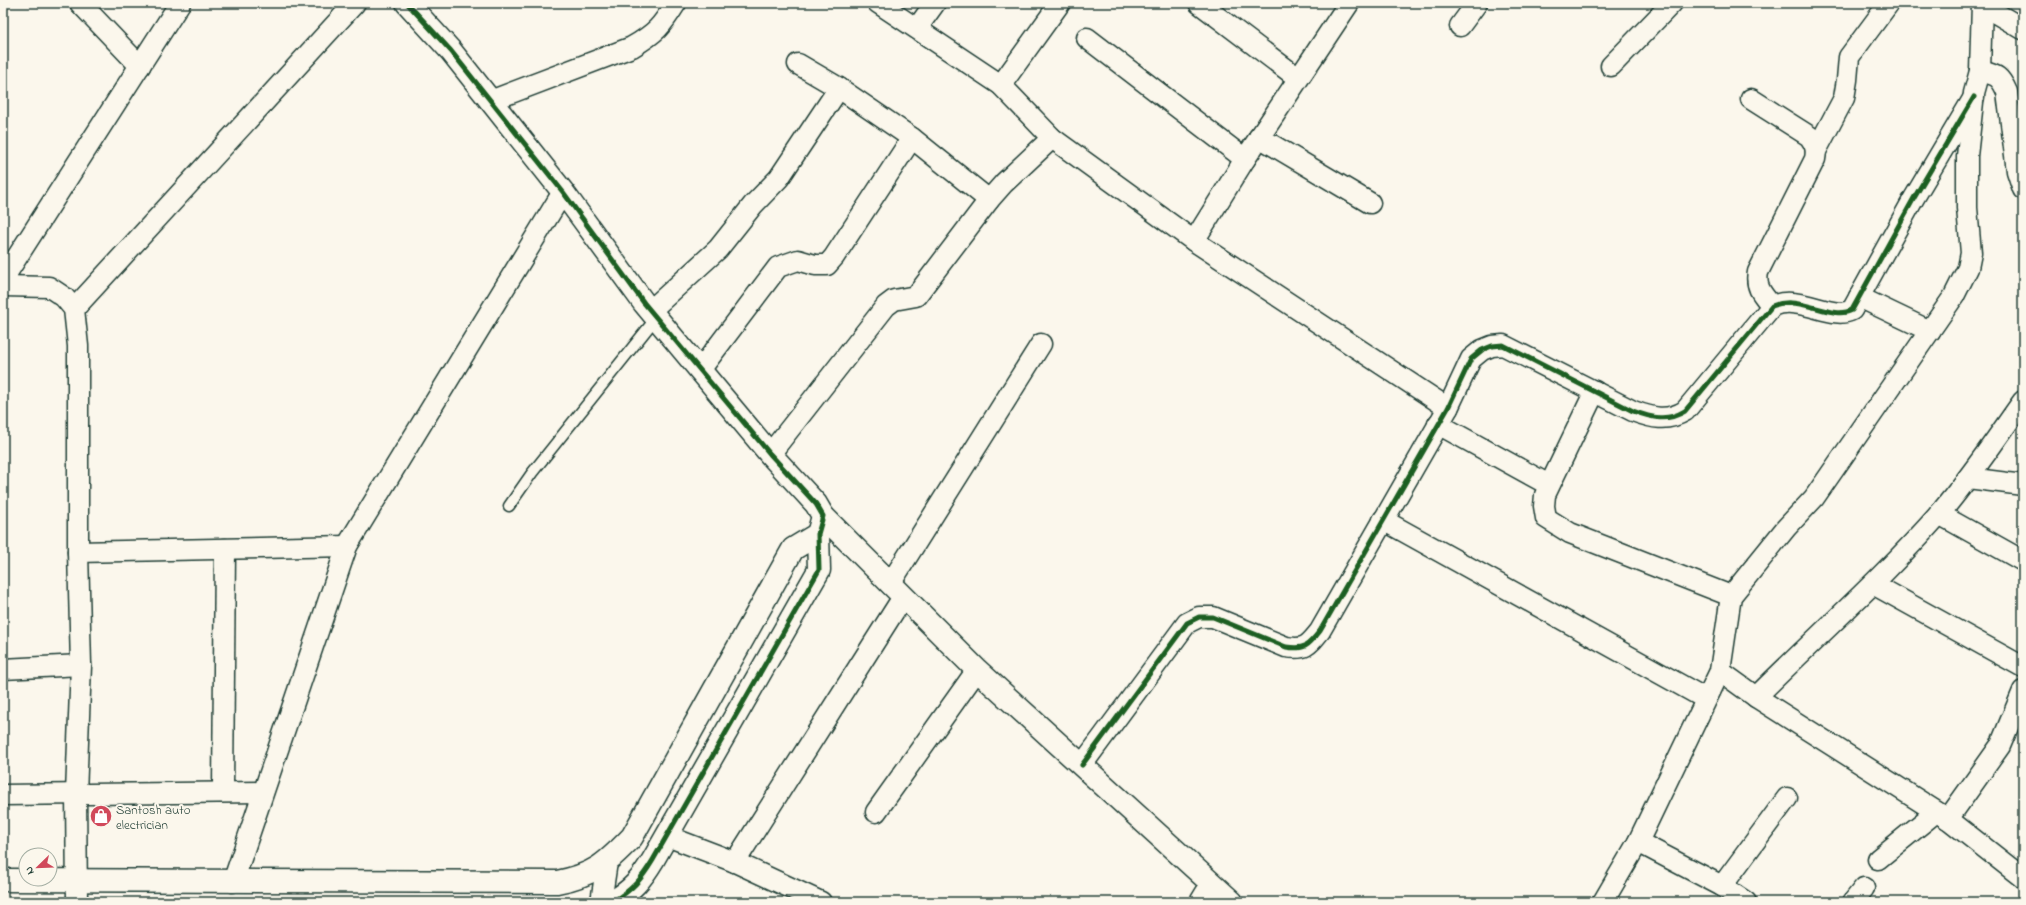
<svg xmlns="http://www.w3.org/2000/svg" width="2026" height="905" viewBox="0 0 2026 905" font-family="'Indie Flower',sans-serif">
<style>
.lines{fill:none;stroke-linecap:round;stroke-linejoin:round}
.lane-casing{stroke:#1f3d34;stroke-width:13}
.street-casing{stroke:#1f3d34;stroke-width:23}
.secondary-casing{stroke:#1f3d34;stroke-width:25}
.lane{stroke:#fbf7ec;stroke-width:10}
.street{stroke:#fbf7ec;stroke-width:20}
.secondary{stroke:#fbf7ec;stroke-width:22}
.cycleway-casing{stroke:#fbf7ec;stroke-width:8}
.cycleway{stroke:#1b5e20;stroke-width:5}
.labels{text-anchor:middle;stroke-width:4;stroke-linejoin:round;paint-order:stroke}
.poi-label{font-size:13px;fill:#1f3d34;stroke:#fbf7ec;text-anchor:start}
</style>
<rect width="100%" height="100%" fill="#fbf7ec"/>
<filter id="ink" filterUnits="userSpaceOnUse"><feTurbulence type="fractalNoise" baseFrequency=".025" numOctaves="2"/><feDisplacementMap in="SourceGraphic" scale="8" xChannelSelector="R" yChannelSelector="G"/><feConvolveMatrix kernelMatrix="1 2 1 2 8 2 1 2 1" color-interpolation-filters="sRGB"/></filter>
<g filter="url(#ink)">
<g class="lines">
<!-- lane casing -->
<g class="lane-casing">
<polyline id="lane" points="509,506 532,473 656,318"/>
</g>
<!-- street casing -->
<g class="street-casing">
<g id="street">
<polyline points="80,3 140,66"/>
<polyline points="878,3 1001,85 1052,138 1194,241 1448,408"/>
<polyline points="1199,3 1298,78"/>
<polyline points="1982,5 2023,29"/>
<polyline points="1460,26 1477,3"/>
<polyline points="917,28 935,3"/>
<polyline points="1087,38 1245,159"/>
<polyline points="798,64 839,88 912,138 989,200 1004,183 1052,138"/>
<polyline points="1611,66 1672,3"/>
<path d="M1980,71C1997,75 2000,76 2007,92L2017,171L2023,189"/>
<polyline points="1001,85 1060,3"/>
<path d="M1751,99L1809,136C1815,144 1817,149 1815,159L1758,272C1755,287 1762,294 1772,306"/>
<path d="M490,101L632,47C656,33 661,27 676,3"/>
<polyline points="1259,137 1370,203"/>
<polyline points="1816,151 1844,98 1847,80 1849,57 1889,3"/>
<polyline points="1194,241 1245,159 1349,3"/>
<polyline points="3,279 180,3"/>
<polyline points="3,286 49,287 64,297 74,309 78,346 78,552 81,665 76,794 77,902"/>
<polyline points="1859,297 1930,331"/>
<polyline points="74,309 355,3"/>
<polyline points="650,311 718,249 753,205 779,178 839,88"/>
<polyline points="700,370 778,267 798,260 815,265 827,265 834,257 912,138"/>
<polyline points="1595,391 1545,495 1544,506 1546,518 1570,533 1731,596"/>
<polyline points="1438,424 1549,485"/>
<polyline points="770,454 886,306 894,300 916,296 989,200"/>
<polyline points="1968,478 2023,485"/>
<polyline points="1939,514 2023,561"/>
<polyline points="1383,520 1706,699"/>
<polyline points="78,552 347,546"/>
<polyline points="890,584 1041,344"/>
<polyline points="1873,584 2023,667"/>
<polyline points="3,669 81,665"/>
<polyline points="1720,671 1756,697 1948,819 2023,878"/>
<path d="M1756,697C1817,636 1883,578 1940,513C1970,478 1996,439 2023,401"/>
<path d="M1082,765L1187,623L1199,617H1213L1286,647C1305,650 1308,646 1320,631L1448,408L1471,359L1482,350L1492,346L1503,345L1633,411C1652,418 1667,422 1685,411L1772,306C1800,294 1832,321 1852,310L1914,198L1974,97"/>
<polyline points="223,791 225,549"/>
<polyline points="3,795 263,792"/>
<polyline points="876,812 977,670"/>
<polyline points="1948,819 2000,746 2023,691"/>
<polyline points="667,836 735,862 821,902"/>
<polyline points="1638,842 1722,886 1746,902"/>
<polyline points="1878,859 1936,812"/>
<polyline points="735,862 903,597"/>
<polyline points="233,882 347,546 563,192"/>
<polyline points="1722,886 1787,798"/>
<polyline points="601,902 607,862"/>
<polyline points="1200,902 1211,884"/>
<polyline points="1603,902 1638,842 1720,671 1731,596 1786,528 1814,498 1954,296 1968,268 1971,253 1967,208 1967,156 1974,93 1980,71 1982,3"/>
<polyline points="1853,902 1864,888"/>
</g>
</g>
<!-- secondary casing -->
<g class="secondary-casing">
<g id="secondary">
<path d="M407,3L451,51L563,192L644,303L770,454L816,504L823,516L818,534L819,570L653,860C641,880 632,890 612,902"/>
<polyline points="823,516 977,670 1232,902"/>
<path d="M3,880L557,882C594,875 606,864 632,837L793,549L818,534"/>
</g>
</g>
<!-- lane -->
<use href="#lane" class="lane"/>
<!-- street -->
<use href="#street" class="street"/>
<!-- secondary -->
<use href="#secondary" class="secondary"/>
<!-- cycleway casing -->
<g class="cycleway-casing">
<g id="cycleway">
<path d="M407,3L451,51L563,192L644,303L770,454L816,504L823,516L818,534L819,570L653,860C641,880 632,890 612,902"/>
<path d="M1082,765L1187,623L1199,617H1213L1286,647C1305,650 1308,646 1320,631L1448,408L1471,359L1482,350L1492,346L1503,345L1633,411C1652,418 1667,422 1685,411L1772,306C1800,294 1832,321 1852,310L1914,198L1974,97"/>
</g>
</g>
<!-- cycleway -->
<use href="#cycleway" class="cycleway"/>
</g>
</g>
<!-- icons -->
<defs>
<g id="shop-disc" transform="scale(1.15)"><circle r="9.5" fill="#d1495b" stroke="#fbf7ec"/><path d="M-5-2.5h2.3a2.7 3.5 0 0 1 5.4 0H5L5.5 6h-11ZM-1.5-2.5h3a1.5 2.3 0 0 0-3 0Z" fill="#fff"/></g>
</defs>
<g fill-rule="evenodd">
<use href="#shop-disc" x="101" y="816"/>
</g>
<g class="labels">
<!-- poi labels -->
<g class="poi-label">
<text x="116" y="814">Santosh auto<tspan x="116" dy="15">electrician</tspan></text>
</g>
</g>
<!-- margin -->
<rect width="2026" height="905" fill="none" stroke="#fbf7ec" stroke-width="16"/>
<rect x="8" y="8" width="2010" height="889" fill="none" stroke="#1f3d34" stroke-width="1.5" filter="url(#ink)"/>
<!-- north arrow -->
<g transform="translate(38 867) rotate(247)"><circle r="19" fill="#fbf7ec" stroke="#a3ada2"/>
<path d="M0-3L7 15L0 10L-7 15Z" fill="#d1495b"/>
<text y="-6" font-size="11" font-weight="bold" text-anchor="middle" fill="#1f3d34">N</text>
</g>
</svg>
